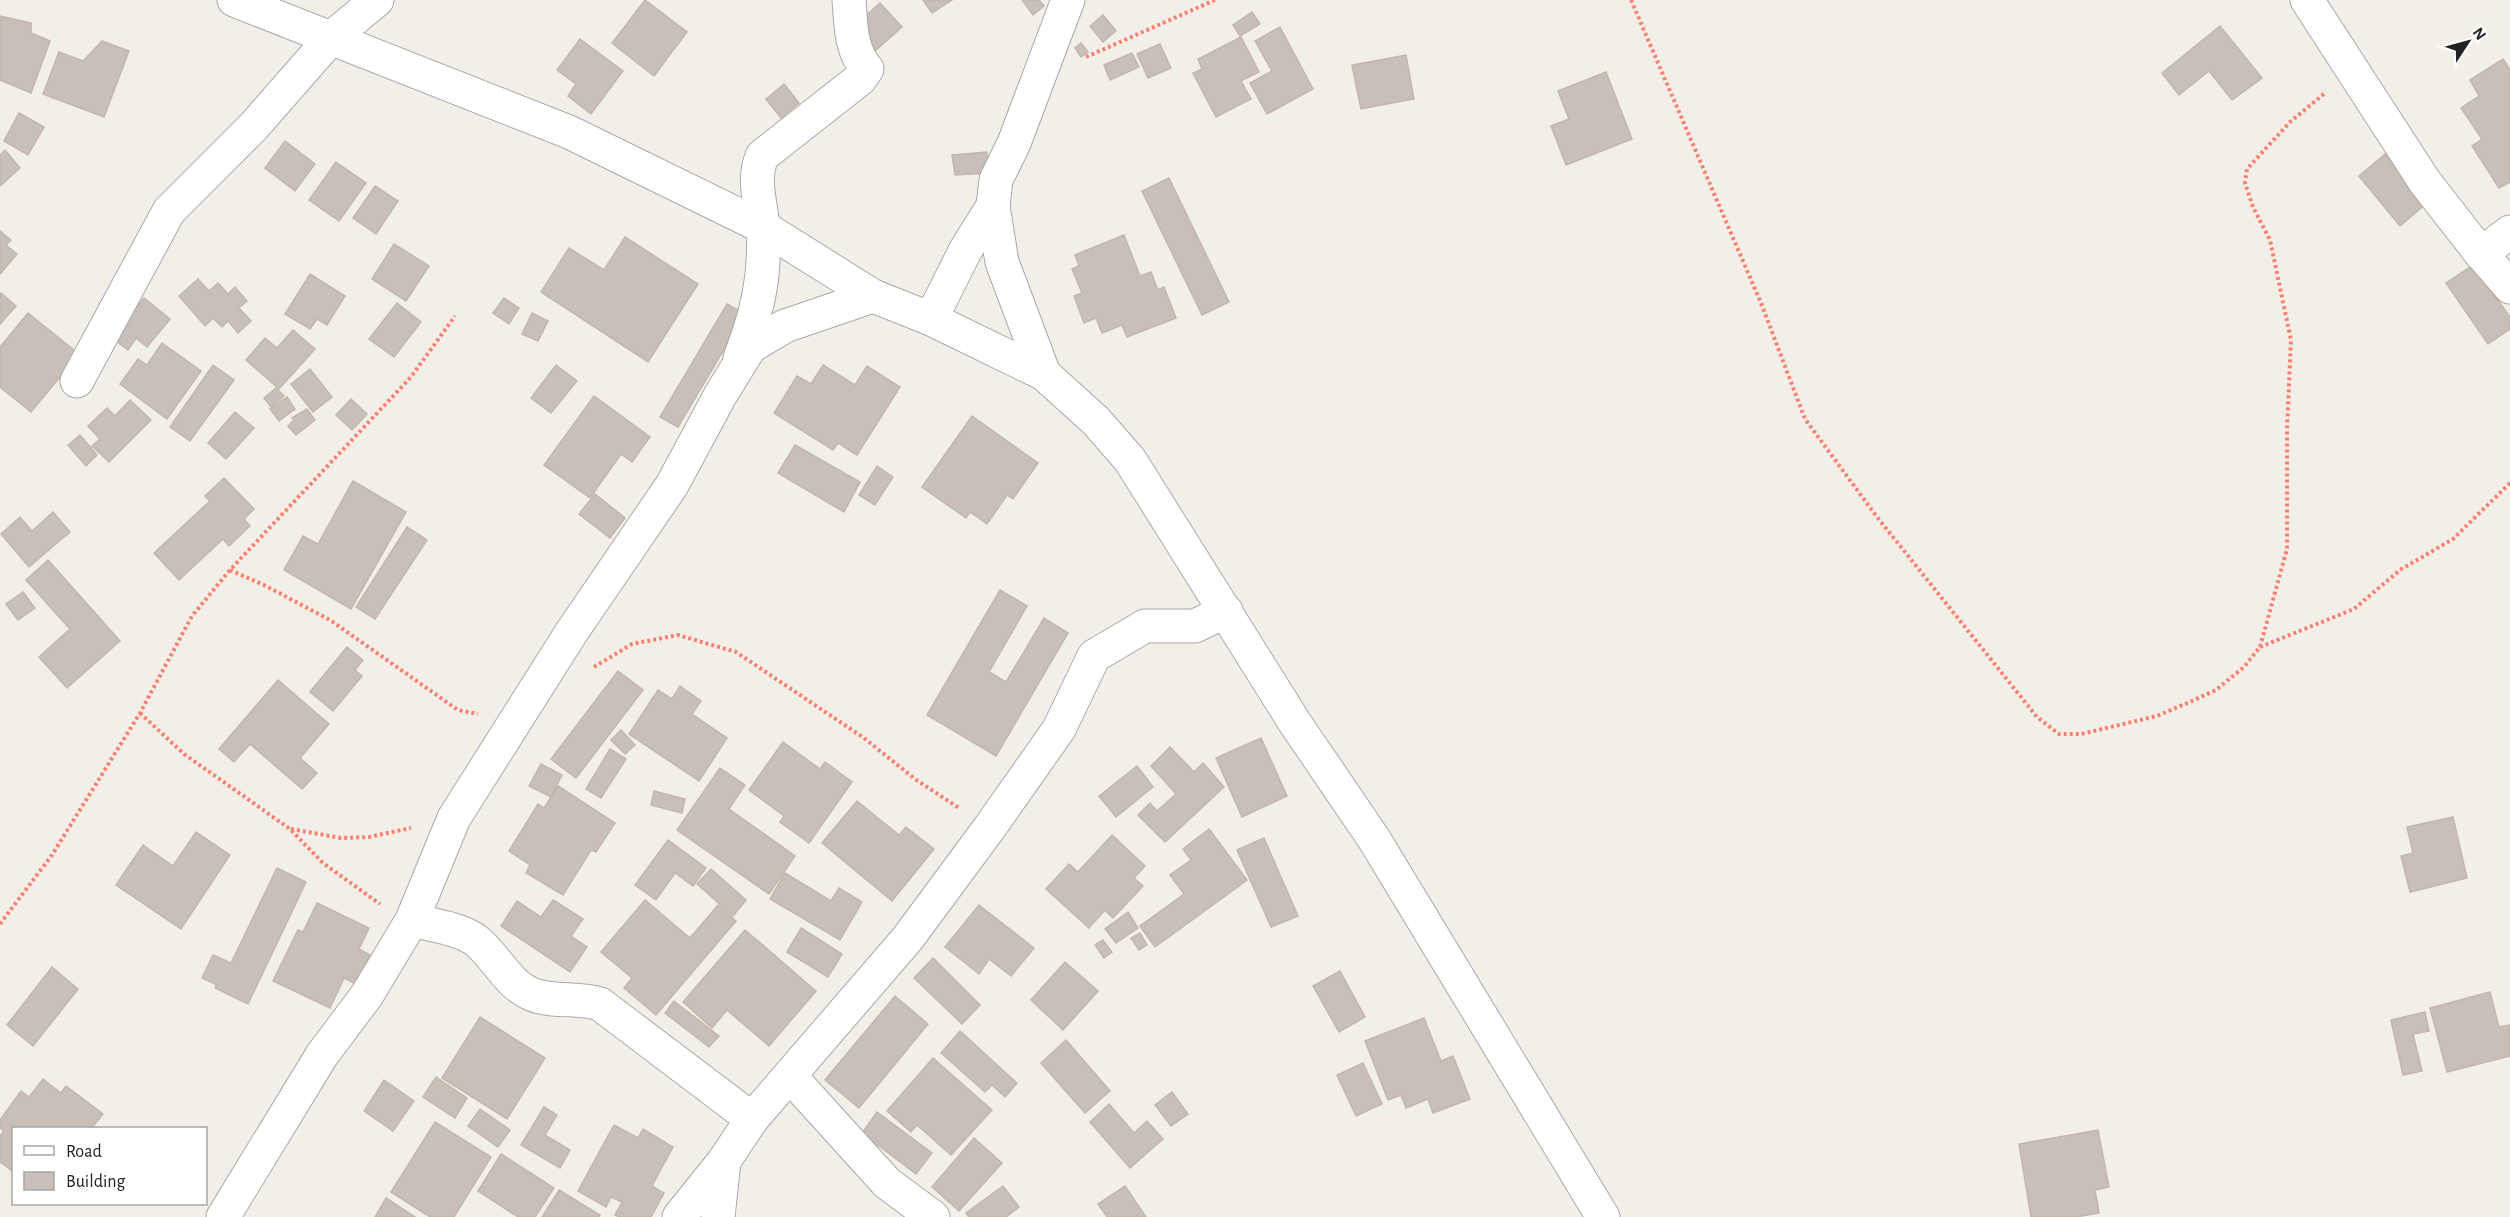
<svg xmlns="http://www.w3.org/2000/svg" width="2510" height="1217" viewBox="0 0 2510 1217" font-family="'Alegreya Sans',sans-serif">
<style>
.building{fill:#c7bfb8;stroke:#c4b6ab;stroke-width:1.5}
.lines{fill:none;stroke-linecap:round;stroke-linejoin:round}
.minor-casing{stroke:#a9a9a9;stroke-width:35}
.path{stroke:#fa8072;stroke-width:4;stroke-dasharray:3 3;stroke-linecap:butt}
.minor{stroke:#fff;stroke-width:33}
</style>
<rect width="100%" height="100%" fill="#f2efe9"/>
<!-- building -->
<g class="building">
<polygon points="645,0 687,32 654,76 612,43"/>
<polygon points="923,0 952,0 932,13"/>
<polygon points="1022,0 1039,0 1044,6 1033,15"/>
<polygon points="880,3 902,27 875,51 853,27"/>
<polygon points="1252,12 1260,24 1240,36 1233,25"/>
<polygon points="1103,15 1116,31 1103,42 1090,26"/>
<polygon points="0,16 31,23 31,33 50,41 31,93 0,80"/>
<polygon points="2220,26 2262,78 2232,100 2209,71 2179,95 2162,73"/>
<polygon points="1280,27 1313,89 1267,114 1250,83 1272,71 1255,41"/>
<polygon points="1241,37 1259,72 1241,81 1251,99 1216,117 1193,73 1202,69 1198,59"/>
<polygon points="580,39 623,71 591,114 568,96 576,84 557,70"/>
<polygon points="102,41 129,51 104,117 43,94 59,52 83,61"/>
<polygon points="1081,43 1088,52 1081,57 1075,48"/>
<polygon points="1160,44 1171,68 1148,78 1137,54"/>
<polygon points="1132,53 1139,67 1110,80 1104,65"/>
<polygon points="1406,55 1414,99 1361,109 1352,65"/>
<polygon points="2503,59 2510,70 2510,182 2499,188 2472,146 2482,139 2461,108 2479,96 2470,80"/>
<polygon points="1606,72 1632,139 1566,165 1551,126 1569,119 1558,91"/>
<polygon points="784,84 799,103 781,118 766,99"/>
<polygon points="19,113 44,127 28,155 4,141"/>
<polygon points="285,141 315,164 295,191 265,168"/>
<polygon points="5,150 20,168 0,186 0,155"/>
<polygon points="987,152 988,173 955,175 952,155"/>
<polygon points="2385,154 2426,204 2400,226 2359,176"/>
<polygon points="336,162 366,183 339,221 309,200"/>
<polygon points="1169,178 1229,302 1202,315 1142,191"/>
<polygon points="375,186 398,201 376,234 353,218"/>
<polygon points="0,231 11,240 6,245 17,254 0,274"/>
<polygon points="1124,235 1140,276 1151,272 1158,290 1164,287 1176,318 1127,337 1122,325 1102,333 1096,318 1084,323 1074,296 1082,293 1072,269 1079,266 1075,255"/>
<polygon points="625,237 698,284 648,362 541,292 569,248 604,270"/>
<polygon points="394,244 429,266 406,301 372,279"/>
<polygon points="2473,265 2510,317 2510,329 2488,344 2446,283"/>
<polygon points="310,274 345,296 327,325 317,319 310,329 285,314"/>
<polygon points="198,279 209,291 218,283 228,294 235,287 247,301 239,308 251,321 238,333 228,321 222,327 213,318 205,326 179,296"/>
<polygon points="1,293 16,306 0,324 0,295"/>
<polygon points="144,298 170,319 147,347 136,338 128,350 112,338"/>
<polygon points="504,298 519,308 509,324 493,313"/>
<polygon points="397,303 421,322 394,357 369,339"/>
<polygon points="727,304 745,314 678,427 660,417"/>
<polygon points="28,313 79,354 31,412 0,387 0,347"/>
<polygon points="532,313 548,321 538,341 522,334"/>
<polygon points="293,330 315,349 279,389 246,360 265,338 277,348"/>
<polygon points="162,343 201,371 167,419 120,384 138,359 147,365"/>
<polygon points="213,365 234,380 190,441 170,427"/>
<polygon points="556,365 577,381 551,413 531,398"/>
<polygon points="823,365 855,385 867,366 900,387 857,455 838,443 833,450 774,413 797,376 811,384"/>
<polygon points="310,369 332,397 313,412 291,384"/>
<polygon points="276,388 284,396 271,407 264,398"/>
<polygon points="594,396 650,437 632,462 621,454 590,498 544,465"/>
<polygon points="287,397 295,409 279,421 270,409"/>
<polygon points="351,399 367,414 352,430 336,415"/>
<polygon points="130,400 151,420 109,462 92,446 100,439 88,426 107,408 115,416"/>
<polygon points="307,409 315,420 296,435 288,426 294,420 292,418"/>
<polygon points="235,412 254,428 226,459 208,443"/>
<polygon points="972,416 1038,463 1013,499 1007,495 987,524 970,512 966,518 922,487"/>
<polygon points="80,435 97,455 86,466 68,445"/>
<polygon points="795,445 860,482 844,512 778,473"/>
<polygon points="877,466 893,477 875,505 859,495"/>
<polygon points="224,478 254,509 244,519 250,526 229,546 223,539 179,580 154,553 210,501 205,496"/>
<polygon points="353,481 406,512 351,609 284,570 303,536 318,544"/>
<polygon points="595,494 625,518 610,538 579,514"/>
<polygon points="53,512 70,532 29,567 1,534 20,517 32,531"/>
<polygon points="407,527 427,540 375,619 356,607"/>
<polygon points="48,560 120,641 67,688 39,657 70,629 26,580"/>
<polygon points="1000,590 1027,606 989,672 1006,682 1044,618 1068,633 996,756 927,715"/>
<polygon points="23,592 35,608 18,620 6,604"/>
<polygon points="347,647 363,660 355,670 362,676 333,711 310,692"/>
<polygon points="618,671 643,690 576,778 551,759"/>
<polygon points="278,680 329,724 300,758 317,773 302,789 250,744 234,762 219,749"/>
<polygon points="680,686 701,701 692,714 727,738 699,781 629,734 658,690 672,699"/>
<polygon points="621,730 635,745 625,754 611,740"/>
<polygon points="1261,738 1287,796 1242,817 1216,758"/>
<polygon points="783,742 820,769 825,762 852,782 809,843 780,822 784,816 749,790"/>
<polygon points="1170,747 1194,772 1203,763 1224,787 1165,842 1138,815 1150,803 1157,811 1176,794 1151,766"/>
<polygon points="610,749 626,759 601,798 586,789"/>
<polygon points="541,764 562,775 551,797 529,786"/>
<polygon points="1137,766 1153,787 1116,817 1099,796"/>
<polygon points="720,768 745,785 729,809 795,856 769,894 677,830"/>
<polygon points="558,786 615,823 596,852 591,850 563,895 526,873 530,865 509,851 538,804 544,808"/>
<polygon points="654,791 685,799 682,813 651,805"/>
<polygon points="857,801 899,835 906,827 934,849 892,901 822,843"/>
<polygon points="2453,817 2467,878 2410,892 2401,856 2413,853 2407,827"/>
<polygon points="1209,829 1247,880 1155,947 1140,926 1184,894 1170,875 1191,860 1183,849"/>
<polygon points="196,832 230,855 181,929 116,885 143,845 173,866"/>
<polygon points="1112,835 1145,866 1134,878 1143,886 1113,918 1105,910 1089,928 1046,889 1069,864 1078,872"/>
<polygon points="1264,838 1298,916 1271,927 1237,850"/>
<polygon points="668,840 706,868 693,886 675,873 656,900 635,885"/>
<polygon points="277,868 306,882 248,1004 215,988 217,985 202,978 213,955 231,963"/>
<polygon points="711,869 746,900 733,916 697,884"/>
<polygon points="785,873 831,901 839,888 862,902 840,940 770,899"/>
<polygon points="553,900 583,919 571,936 587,947 570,972 501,926 517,901 541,917"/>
<polygon points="645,900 690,938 718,905 736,921 656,1015 624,988 632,978 601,952"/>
<polygon points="317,903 369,928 359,949 370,955 356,984 344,978 330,1008 273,981 298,930 303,932"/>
<polygon points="979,905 1034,948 1011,976 989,959 979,974 945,947"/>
<polygon points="1128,912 1138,928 1116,943 1105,929"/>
<polygon points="801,928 842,954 828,977 787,952"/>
<polygon points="745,930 816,991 769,1046 727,1010 712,1028 683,1002"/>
<polygon points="1140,933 1147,945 1139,950 1131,938"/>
<polygon points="1103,940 1112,952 1104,958 1095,945"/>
<polygon points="933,958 980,1005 962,1024 914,978"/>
<polygon points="1065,962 1098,991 1063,1030 1031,1000"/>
<polygon points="52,967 78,989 33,1046 7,1025"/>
<polygon points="1340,971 1365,1017 1339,1032 1313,986"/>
<polygon points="2490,992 2499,1027 2510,1025 2510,1056 2447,1072 2430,1008"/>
<polygon points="895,996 928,1024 859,1108 825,1080"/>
<polygon points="674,1001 719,1036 709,1047 665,1013"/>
<polygon points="2425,1012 2429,1031 2413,1034 2422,1071 2403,1075 2391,1020"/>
<polygon points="480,1017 545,1058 507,1119 442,1078"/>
<polygon points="1424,1018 1441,1061 1453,1056 1470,1099 1433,1113 1428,1099 1406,1108 1401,1095 1388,1100 1365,1041"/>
<polygon points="960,1031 1017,1083 1005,1097 992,1085 985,1092 941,1053"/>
<polygon points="1066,1040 1110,1091 1085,1113 1041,1063"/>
<polygon points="933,1058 992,1110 951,1155 917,1125 911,1132 887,1111"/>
<polygon points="1363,1063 1382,1104 1356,1116 1337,1075"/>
<polygon points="436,1077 467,1098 455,1118 423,1097"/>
<polygon points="43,1079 61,1093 66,1086 103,1114 92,1128 14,1128 14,1172 0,1162 0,1136 4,1131 0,1128 0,1120 21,1091 29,1097"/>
<polygon points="384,1080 414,1101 393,1131 364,1111"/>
<polygon points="1172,1092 1188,1114 1171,1126 1155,1105"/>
<polygon points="1109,1104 1134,1133 1147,1121 1163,1139 1130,1168 1090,1122"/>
<polygon points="544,1107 557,1115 545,1135 570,1150 560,1168 521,1145"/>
<polygon points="480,1109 510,1130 498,1147 468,1126"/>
<polygon points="877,1112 932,1153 916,1174 862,1133"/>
<polygon points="435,1122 491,1157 454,1217 430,1217 391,1192"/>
<polygon points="614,1125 638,1138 643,1129 673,1147 652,1186 664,1193 651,1217 619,1217 615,1215 622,1202 611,1197 606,1207 578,1191"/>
<polygon points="2098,1130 2109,1187 2095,1190 2099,1213 2076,1217 2031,1217 2019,1144"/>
<polygon points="974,1138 1002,1163 959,1211 932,1187"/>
<polygon points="501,1154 554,1188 535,1217 518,1217 478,1191"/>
<polygon points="1003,1186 1019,1207 1006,1217 969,1217 966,1213"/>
<polygon points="1125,1186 1146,1217 1107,1217 1098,1204"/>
<polygon points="559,1190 600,1215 599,1217 542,1217"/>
<polygon points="386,1198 415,1217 375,1217"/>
</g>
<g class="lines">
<!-- minor casing -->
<g class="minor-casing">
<g id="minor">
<polyline points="234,0 569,132 763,227 873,296 931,319 1044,374 1096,421 1130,460 1295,723 1374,839 1603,1217"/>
<polyline points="2307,0 2425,182 2478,250 2510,287"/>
<polyline points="2481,254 2510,232"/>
<polyline points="931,319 965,251 993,206"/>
<path d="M740,358C757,313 766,277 763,228C761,201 752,182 762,156L860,79L867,69C850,49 851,25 849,0"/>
<polyline points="1044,374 1002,262 993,206 996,180 1014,143 1068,0"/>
<polyline points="77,381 169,211 254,126 331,38 377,0"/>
<path d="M412,920C431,925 457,928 474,939C495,954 506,983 531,994C553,1003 578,997 600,1004L752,1119"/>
<polyline points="790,1076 887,1183 933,1217"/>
<polyline points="223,1217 322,1055 367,995 412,920 454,818 571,633 672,485 721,394 750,347 785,326 873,296"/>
<polyline points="679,1217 724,1161 752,1119 908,938 990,827 1059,729 1094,656 1145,626 1195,626 1226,611"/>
<polyline points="718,1217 724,1161"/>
</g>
</g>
<!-- path -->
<g class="path">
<polyline points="1631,0 1761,303 1805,419 1877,517 2037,717 2059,734 2081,734 2157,716 2192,701 2216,690 2244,667 2260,647 2287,549 2287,429 2291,340 2270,240 2253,207 2245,183 2247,169 2290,122 2325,93"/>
<polyline points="1086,57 1215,0"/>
<polyline points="230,570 264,585 330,620 458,710 478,714"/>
<polyline points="2260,647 2354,609 2400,570 2453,539 2510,483"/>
<polyline points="594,667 632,644 678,635 736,652 864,738 915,779 959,808"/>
<polyline points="140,713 184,754 290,829 323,863 380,904"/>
<polyline points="291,829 341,838 369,837 411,828"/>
<polyline points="0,924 52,855 140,713 192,616 230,570 411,377 455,316"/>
</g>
<!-- minor -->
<use href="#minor" class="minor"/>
</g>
<!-- legend -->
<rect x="12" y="1127" width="195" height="78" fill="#ffffff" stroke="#a7a7a7" stroke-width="1.5"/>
<rect x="24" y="1146" width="30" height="9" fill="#ffffff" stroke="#a7a7a7" stroke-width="1.5"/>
<text x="66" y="1157" font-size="18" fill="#222222">Road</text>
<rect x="24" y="1172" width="30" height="18" fill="#c7bfb8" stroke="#a7a7a7" stroke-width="1.5"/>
<text x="66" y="1187" font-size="18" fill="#222222">Building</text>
<!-- north arrow -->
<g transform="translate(2468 42) rotate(54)" stroke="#ffffff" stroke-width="4.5" paint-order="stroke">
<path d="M0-4.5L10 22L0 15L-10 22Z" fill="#222222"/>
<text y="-9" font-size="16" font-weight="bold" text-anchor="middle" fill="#222222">N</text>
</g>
</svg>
